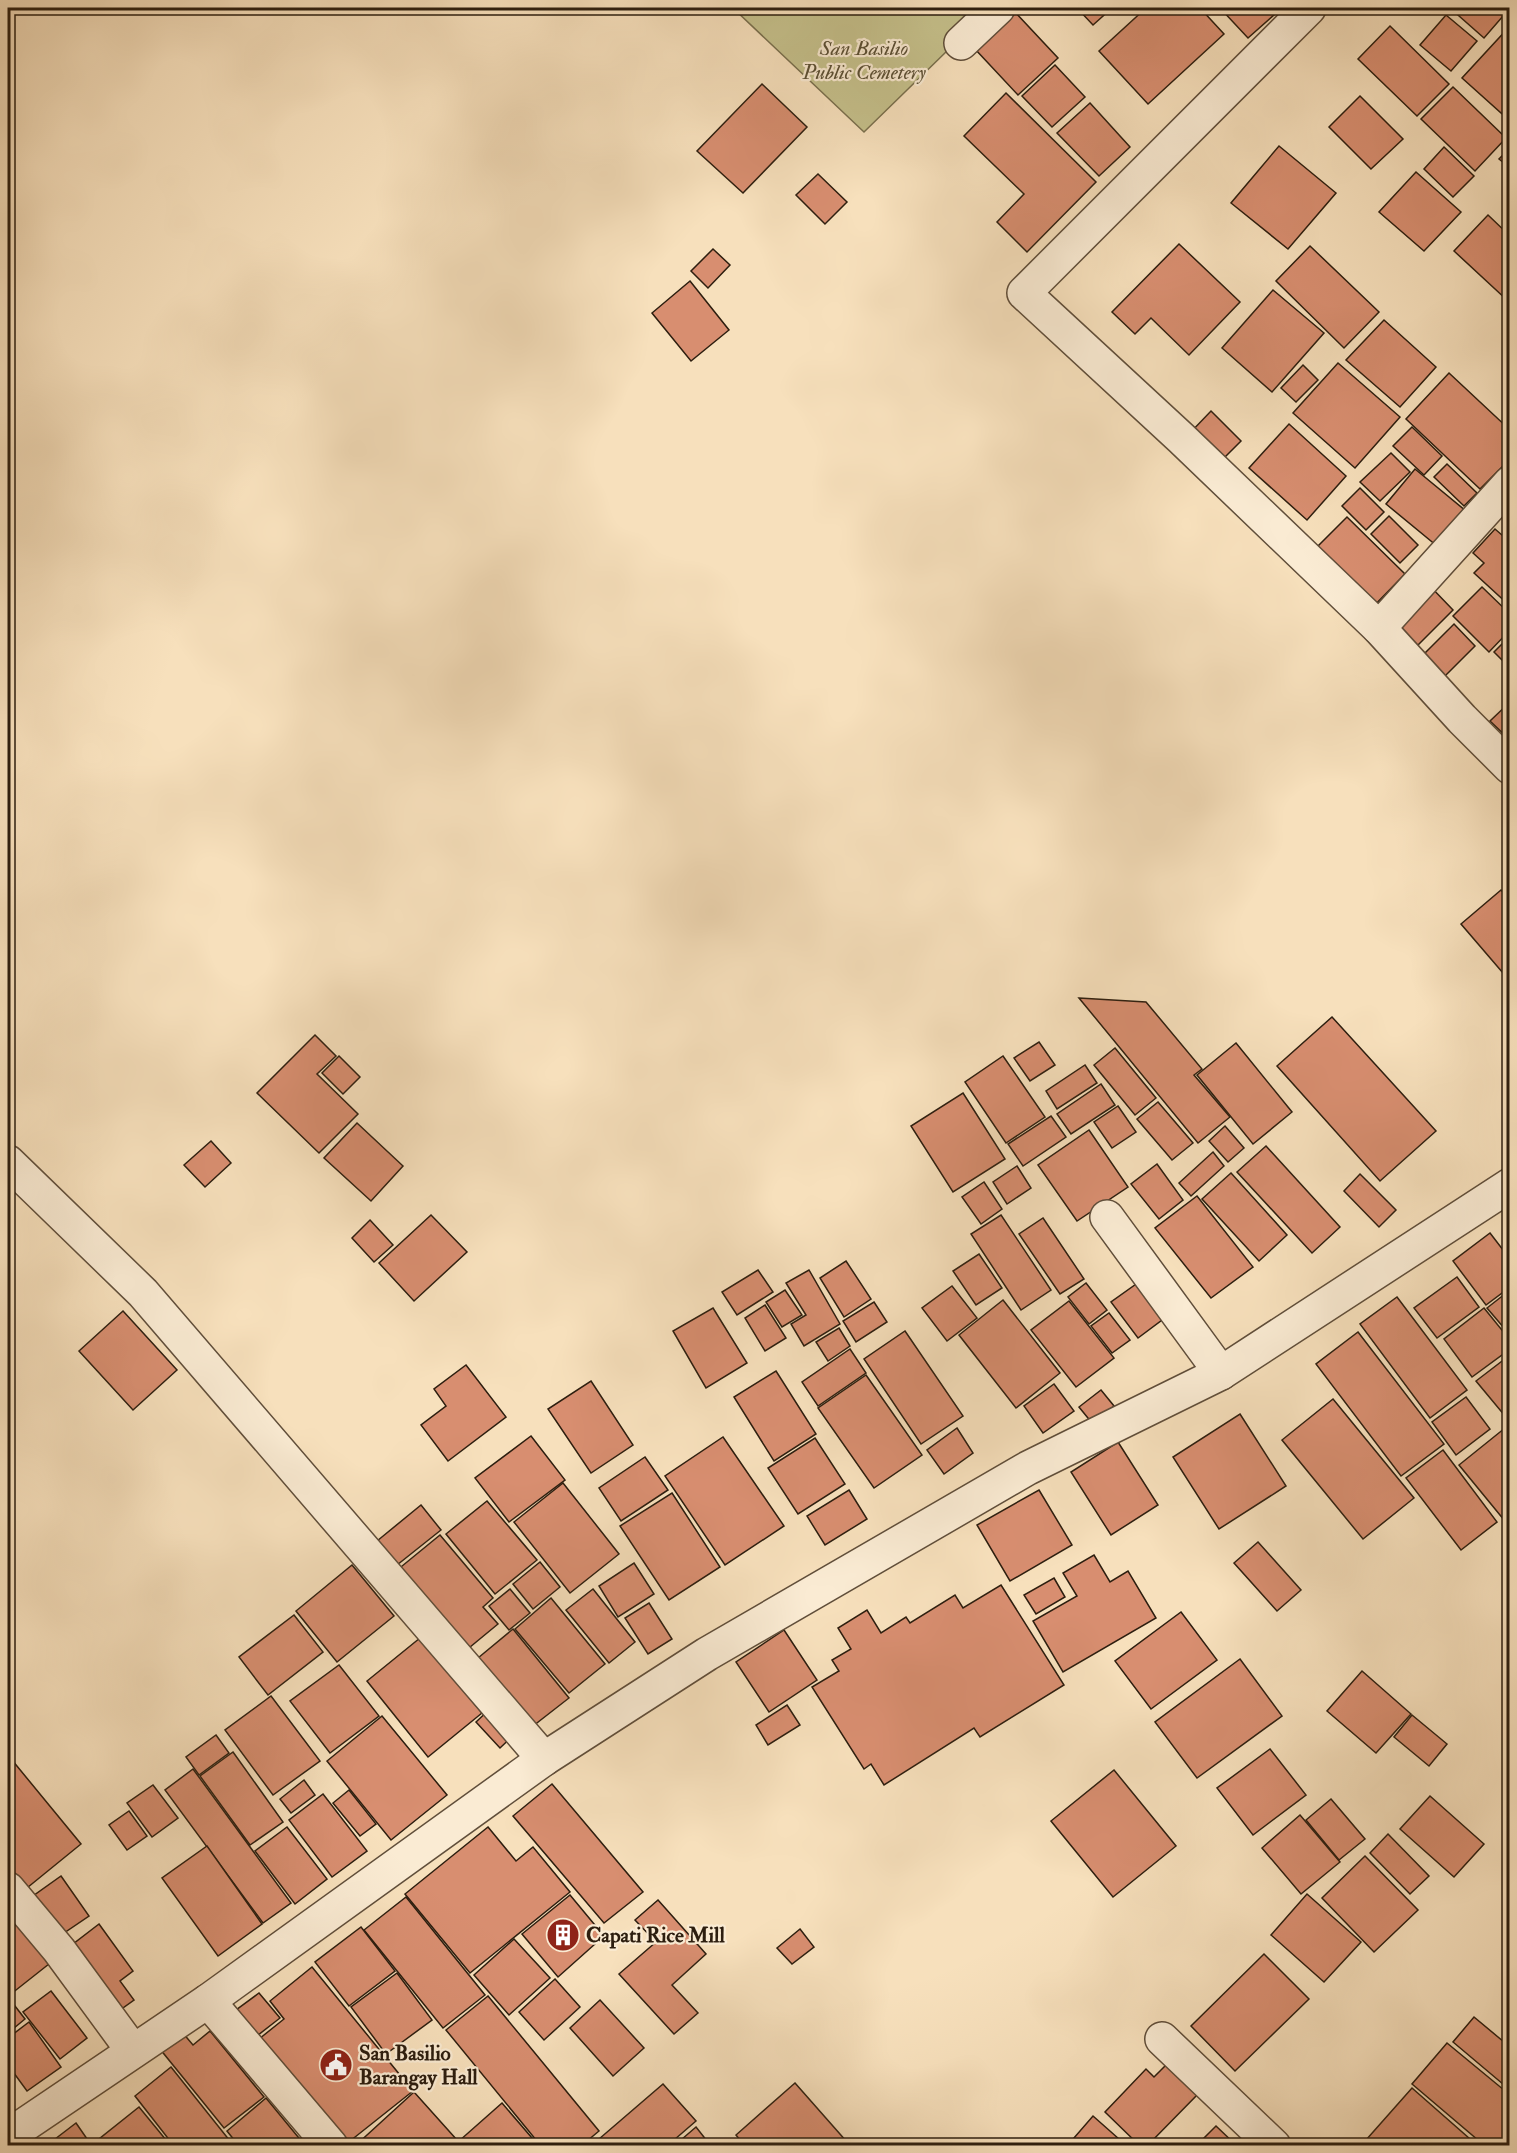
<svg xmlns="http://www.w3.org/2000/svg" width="1517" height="2153" viewBox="0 0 1517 2153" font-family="'IM FELL Double Pica',serif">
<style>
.green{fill:#c5c08b;stroke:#796f4d;stroke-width:1.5}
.building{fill:#d88e70;stroke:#2d1e0f;stroke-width:1.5}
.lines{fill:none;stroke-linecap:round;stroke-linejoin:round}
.street-casing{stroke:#604e3a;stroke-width:36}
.street{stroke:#faebd3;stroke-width:33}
.labels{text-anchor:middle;stroke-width:4.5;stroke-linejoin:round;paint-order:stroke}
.park-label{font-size:21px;font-style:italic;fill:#5b4f34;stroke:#faebd3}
.poi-label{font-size:21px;font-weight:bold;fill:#2d1e0f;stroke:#faebd3;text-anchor:start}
</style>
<rect width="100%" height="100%" fill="#f7e0bc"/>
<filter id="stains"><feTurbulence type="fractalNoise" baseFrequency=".00333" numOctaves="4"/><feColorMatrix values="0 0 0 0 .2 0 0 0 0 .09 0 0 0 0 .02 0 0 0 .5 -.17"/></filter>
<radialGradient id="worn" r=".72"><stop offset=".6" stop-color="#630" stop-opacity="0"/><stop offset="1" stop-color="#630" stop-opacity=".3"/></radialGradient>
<!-- green -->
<polygon class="green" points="733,8 991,8 864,132"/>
<!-- building -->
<g class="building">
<polygon points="1077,8 1112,8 1093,25"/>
<polygon points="1146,8 1200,8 1224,34 1148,104 1099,51"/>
<polygon points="1220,8 1282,8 1248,38"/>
<polygon points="1450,8 1510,8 1484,38"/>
<polygon points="1015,12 1058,58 1018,95 975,49"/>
<polygon points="1446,15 1477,41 1451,71 1420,45"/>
<polygon points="1390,26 1449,84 1417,116 1358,59"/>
<polygon points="1510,26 1510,121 1462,78"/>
<polygon points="1055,65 1085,97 1052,127 1022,96"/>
<polygon points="762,84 807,127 743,193 697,151"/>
<polygon points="1453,87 1506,138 1475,171 1421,119"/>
<polygon points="1006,93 1096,182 1027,252 997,222 1024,194 964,136"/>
<polygon points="1360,96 1403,139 1371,169 1329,127"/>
<polygon points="1090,103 1130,147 1099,176 1057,133"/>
<polygon points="1279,146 1336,193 1288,249 1231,203"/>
<polygon points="1444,147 1474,176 1453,197 1424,169"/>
<polygon points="1510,148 1510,168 1499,159"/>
<polygon points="1416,172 1461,212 1424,251 1379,212"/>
<polygon points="818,174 847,202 825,224 796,195"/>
<polygon points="1488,215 1510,236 1510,299 1508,301 1454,251"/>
<polygon points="1179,244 1240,302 1189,355 1151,318 1135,334 1112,312"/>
<polygon points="1310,246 1379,312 1344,348 1276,281"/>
<polygon points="713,249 730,265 708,288 691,271"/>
<polygon points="690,281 729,330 691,361 652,313"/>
<polygon points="1273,290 1324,333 1272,392 1222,348"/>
<polygon points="1384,320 1436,367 1400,407 1346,360"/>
<polygon points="1338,363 1400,417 1355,468 1293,413"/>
<polygon points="1303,365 1318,380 1296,402 1281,388"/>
<polygon points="1449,373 1510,430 1510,459 1480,489 1406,419"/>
<polygon points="1211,411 1241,441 1219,463 1189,434"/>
<polygon points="1289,424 1346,476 1307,520 1249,468"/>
<polygon points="1412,427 1442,456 1424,475 1393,446"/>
<polygon points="1391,453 1410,472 1380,501 1360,482"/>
<polygon points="1447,464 1477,493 1464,506 1434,477"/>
<polygon points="1415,469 1466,511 1437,546 1386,504"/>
<polygon points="1360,488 1384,512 1366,530 1342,506"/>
<polygon points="1389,516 1418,545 1400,563 1371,534"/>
<polygon points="1347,517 1405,574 1366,614 1308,556"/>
<polygon points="1495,529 1510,542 1510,606 1474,573 1484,563 1473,553"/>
<polygon points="1428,584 1453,610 1415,648 1389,623"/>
<polygon points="1482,587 1510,614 1510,630 1489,652 1453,616"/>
<polygon points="1454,624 1475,646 1439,682 1418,660"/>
<polygon points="1510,636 1510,668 1494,652"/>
<polygon points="1510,702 1510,740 1490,721"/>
<polygon points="1501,890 1510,900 1509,980 1461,924"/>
<polygon points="1079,998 1146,1002 1202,1069 1194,1075 1230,1117 1198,1143"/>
<polygon points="1332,1017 1436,1131 1380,1181 1277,1066"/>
<polygon points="315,1035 336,1056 317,1074 358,1114 319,1153 257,1093"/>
<polygon points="1039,1042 1055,1065 1030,1081 1014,1058"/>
<polygon points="1236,1043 1292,1112 1253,1144 1197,1075"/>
<polygon points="1115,1048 1156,1098 1135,1115 1094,1065"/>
<polygon points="339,1056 360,1077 343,1094 322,1073"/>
<polygon points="1003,1056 1045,1117 1006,1143 965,1082"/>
<polygon points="1085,1065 1097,1083 1057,1109 1046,1091"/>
<polygon points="1101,1084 1115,1105 1071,1134 1057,1114"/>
<polygon points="963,1093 1005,1159 953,1192 911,1126"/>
<polygon points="1158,1102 1193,1143 1172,1160 1137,1119"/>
<polygon points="1118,1106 1136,1132 1112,1148 1094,1122"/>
<polygon points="1051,1116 1066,1137 1023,1166 1008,1144"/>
<polygon points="357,1123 403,1166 371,1201 324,1158"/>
<polygon points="1225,1126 1244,1148 1228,1162 1209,1141"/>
<polygon points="1089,1130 1128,1187 1077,1221 1038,1165"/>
<polygon points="211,1141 231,1163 205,1187 184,1165"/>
<polygon points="1266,1146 1340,1227 1312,1253 1237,1172"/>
<polygon points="1213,1152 1224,1166 1191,1196 1179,1183"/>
<polygon points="1157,1164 1183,1200 1159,1219 1131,1184"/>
<polygon points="1017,1166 1031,1188 1007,1204 993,1182"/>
<polygon points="1231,1173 1287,1235 1259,1261 1202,1199"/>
<polygon points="1360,1174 1396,1210 1379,1227 1344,1191"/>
<polygon points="984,1182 1002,1209 981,1224 962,1197"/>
<polygon points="1197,1196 1253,1267 1211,1298 1155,1228"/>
<polygon points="431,1215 467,1252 414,1301 379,1263"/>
<polygon points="1001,1215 1051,1290 1021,1310 971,1234"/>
<polygon points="1043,1218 1084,1279 1060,1294 1019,1234"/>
<polygon points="370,1220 393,1245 374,1262 352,1238"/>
<polygon points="1490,1233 1510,1259 1510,1287 1486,1305 1453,1261"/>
<polygon points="979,1254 1002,1288 976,1305 953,1271"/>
<polygon points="846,1261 871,1299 844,1317 820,1278"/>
<polygon points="758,1270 773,1292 737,1315 722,1292"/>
<polygon points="809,1270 840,1324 804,1346 791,1324 806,1315 786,1283"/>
<polygon points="1457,1277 1479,1307 1437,1338 1414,1308"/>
<polygon points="1139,1282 1166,1317 1138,1338 1111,1302"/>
<polygon points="1086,1283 1107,1310 1089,1324 1068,1297"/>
<polygon points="952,1286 977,1318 947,1341 922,1308"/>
<polygon points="785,1290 802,1315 782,1327 766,1302"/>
<polygon points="1510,1290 1510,1335 1487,1308"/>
<polygon points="1397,1297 1467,1390 1430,1418 1360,1324"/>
<polygon points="1003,1300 1060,1373 1016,1408 959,1335"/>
<polygon points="1069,1301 1114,1358 1076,1387 1031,1330"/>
<polygon points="874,1302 887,1322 856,1342 843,1321"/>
<polygon points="765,1305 786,1338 765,1351 745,1318"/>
<polygon points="713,1308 747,1363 706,1388 673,1331"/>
<polygon points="1484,1308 1510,1340 1510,1349 1472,1377 1444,1339"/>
<polygon points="123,1311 177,1370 133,1410 79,1351"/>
<polygon points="1109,1313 1130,1340 1112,1353 1091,1326"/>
<polygon points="839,1328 850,1346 828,1361 816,1342"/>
<polygon points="905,1331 963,1416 921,1444 864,1359"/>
<polygon points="1358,1332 1444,1444 1401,1476 1316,1364"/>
<polygon points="850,1349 866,1373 818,1406 802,1382"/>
<polygon points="1510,1355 1510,1422 1476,1381"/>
<polygon points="466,1365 506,1417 448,1461 421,1425 446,1406 434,1389"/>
<polygon points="776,1371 816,1434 774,1461 734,1397"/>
<polygon points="866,1375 922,1455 874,1488 818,1408"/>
<polygon points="591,1381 633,1445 591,1473 548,1409"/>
<polygon points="1054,1384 1074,1411 1043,1433 1024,1406"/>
<polygon points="1101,1390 1114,1406 1092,1423 1079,1407"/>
<polygon points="1466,1397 1490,1429 1456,1455 1432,1422"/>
<polygon points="1333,1399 1414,1498 1363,1539 1282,1440"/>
<polygon points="1240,1414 1286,1486 1219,1529 1173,1457"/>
<polygon points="1510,1424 1510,1525 1509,1526 1459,1465"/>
<polygon points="957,1428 973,1453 944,1474 927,1450"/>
<polygon points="531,1436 565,1480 509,1522 475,1478"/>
<polygon points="723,1437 784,1526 725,1565 665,1476"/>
<polygon points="815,1438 845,1484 798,1514 768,1468"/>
<polygon points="1118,1442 1158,1505 1111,1535 1071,1472"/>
<polygon points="1443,1450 1497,1522 1461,1550 1406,1478"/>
<polygon points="645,1457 668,1490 621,1521 599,1488"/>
<polygon points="563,1483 619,1554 570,1593 514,1522"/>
<polygon points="849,1490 867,1519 825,1545 807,1516"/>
<polygon points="1039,1490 1072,1545 1010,1581 977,1525"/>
<polygon points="672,1493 720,1567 669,1600 620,1526"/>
<polygon points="487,1501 537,1560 495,1594 446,1534"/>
<polygon points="421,1505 441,1530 397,1565 377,1541"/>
<polygon points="440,1535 493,1598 483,1607 498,1624 464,1652 396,1571"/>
<polygon points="1258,1542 1301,1590 1277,1611 1234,1563"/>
<polygon points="1094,1555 1110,1582 1128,1571 1156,1618 1063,1672 1033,1621 1077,1596 1063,1573"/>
<polygon points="540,1562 560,1587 533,1609 513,1584"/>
<polygon points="634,1563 654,1594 618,1617 599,1586"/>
<polygon points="352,1565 394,1616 337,1662 296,1611"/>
<polygon points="1054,1578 1065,1597 1036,1614 1024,1595"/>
<polygon points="1001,1585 1064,1685 980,1737 974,1728 884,1785 871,1764 864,1769 812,1687 839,1671 832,1660 851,1649 838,1628 867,1610 881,1633 906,1617 910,1623 955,1595 963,1608"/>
<polygon points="510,1589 530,1613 509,1630 489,1606"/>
<polygon points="593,1589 635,1642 609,1663 566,1610"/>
<polygon points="551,1598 605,1664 569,1693 515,1629"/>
<polygon points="649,1603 672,1639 648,1654 625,1618"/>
<polygon points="1181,1612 1217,1660 1151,1709 1115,1661"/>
<polygon points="294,1615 323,1652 268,1695 239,1657"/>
<polygon points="513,1629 569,1698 533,1726 478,1658"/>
<polygon points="784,1630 817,1680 769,1712 736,1662"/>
<polygon points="420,1638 482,1713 428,1757 367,1681"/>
<polygon points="1240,1659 1282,1716 1197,1778 1155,1722"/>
<polygon points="339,1665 379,1716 330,1753 290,1701"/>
<polygon points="1362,1671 1411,1714 1376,1753 1327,1711"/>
<polygon points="271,1696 320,1761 273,1795 225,1730"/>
<polygon points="787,1705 800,1725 768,1745 756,1725"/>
<polygon points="493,1706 517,1732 500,1748 476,1722"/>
<polygon points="1412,1715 1447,1744 1429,1766 1394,1737"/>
<polygon points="382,1716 447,1795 391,1840 327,1761"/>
<polygon points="216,1735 229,1753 199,1775 186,1757"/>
<polygon points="1270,1749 1306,1795 1253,1835 1217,1788"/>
<polygon points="233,1752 283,1822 250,1845 200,1776"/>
<polygon points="12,1760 81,1844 22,1892 8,1874 8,1763"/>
<polygon points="193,1769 291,1903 263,1923 165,1790"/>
<polygon points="1114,1770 1176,1846 1113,1897 1051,1821"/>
<polygon points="304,1780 315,1795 291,1813 280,1799"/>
<polygon points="552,1784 643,1892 604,1923 513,1816"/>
<polygon points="153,1785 178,1818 152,1837 127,1803"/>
<polygon points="349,1790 376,1824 360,1836 333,1803"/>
<polygon points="323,1794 367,1851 332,1877 289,1820"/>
<polygon points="1430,1796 1484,1844 1454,1877 1400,1829"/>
<polygon points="1331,1799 1365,1839 1339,1860 1306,1820"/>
<polygon points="129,1811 147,1836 127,1850 109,1825"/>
<polygon points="1300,1815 1340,1862 1301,1894 1262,1848"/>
<polygon points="287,1827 327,1879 295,1904 255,1851"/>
<polygon points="488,1827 516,1861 533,1847 570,1892 470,1973 405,1894"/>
<polygon points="1388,1834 1429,1876 1410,1894 1370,1853"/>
<polygon points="207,1846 262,1924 218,1956 162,1878"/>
<polygon points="1365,1856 1418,1910 1374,1952 1322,1898"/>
<polygon points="61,1876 89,1916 61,1935 33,1896"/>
<polygon points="1307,1894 1361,1942 1324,1982 1271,1935"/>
<polygon points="570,1895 604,1936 558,1977 522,1934"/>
<polygon points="406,1897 485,1995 443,2028 364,1930"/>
<polygon points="658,1900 706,1954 672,1985 698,2013 674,2034 619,1974 656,1942 635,1920"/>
<polygon points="8,1912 54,1960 11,1994 8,1989"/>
<polygon points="99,1924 133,1971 120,1981 134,2000 113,2015 64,1951"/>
<polygon points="361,1927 395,1971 349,2006 315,1962"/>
<polygon points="800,1929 814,1947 792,1964 777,1948"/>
<polygon points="514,1939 550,1978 509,2015 474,1975"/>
<polygon points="1264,1954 1309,1999 1235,2071 1191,2026"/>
<polygon points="312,1967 413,2091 345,2145 259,2039 284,2019 270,2001"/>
<polygon points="397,1973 432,2020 386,2054 351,2007"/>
<polygon points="555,1979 580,2007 544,2040 519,2012"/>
<polygon points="51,1991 87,2038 60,2059 23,2012"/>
<polygon points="259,1993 280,2018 253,2039 232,2013"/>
<polygon points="488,1996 599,2131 581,2146 541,2146 446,2030"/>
<polygon points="8,1997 25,2019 8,2033"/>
<polygon points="600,2000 644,2048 613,2076 570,2028"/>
<polygon points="1474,2017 1510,2047 1510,2090 1453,2042"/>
<polygon points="29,2022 61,2067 27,2091 8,2065 8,2038"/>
<polygon points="210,2031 264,2097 224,2128 160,2049 182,2032 193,2045"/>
<polygon points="1447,2043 1510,2095 1510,2132 1498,2146 1485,2146 1412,2084"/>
<polygon points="1167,2064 1198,2094 1147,2146 1140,2146 1105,2112 1146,2069 1154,2077"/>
<polygon points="171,2067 234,2146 174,2146 135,2096"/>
<polygon points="795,2083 847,2142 843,2146 745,2146 736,2135"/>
<polygon points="663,2084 696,2121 667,2146 605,2146 599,2139"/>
<polygon points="1412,2088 1478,2146 1372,2146 1366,2140"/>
<polygon points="414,2092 457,2140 451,2146 355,2146"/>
<polygon points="266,2098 303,2143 300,2146 239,2146 227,2131"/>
<polygon points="502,2103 532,2138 523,2146 463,2146 459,2141"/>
<polygon points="139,2107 171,2146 96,2146 94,2143"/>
<polygon points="1093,2116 1119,2139 1113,2146 1067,2146"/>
<polygon points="76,2123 92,2146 46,2146"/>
<polygon points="1216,2126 1237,2146 1196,2146"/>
<polygon points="696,2127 711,2146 674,2146"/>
</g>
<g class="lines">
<!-- street casing -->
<g class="street-casing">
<g id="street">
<polyline points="1309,8 1024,293 1181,438 1379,628 1462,719 1510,767"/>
<polyline points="961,43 998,8"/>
<polyline points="1379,628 1510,483"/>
<polyline points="8,1162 143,1293 544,1759"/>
<polyline points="1107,1217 1221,1373"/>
<polyline points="8,1889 59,1950 133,2051"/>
<polyline points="208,2001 331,2146"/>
<polyline points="1162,2039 1274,2146"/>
<polyline points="8,2136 208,2001 544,1759 707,1654 1028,1468 1221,1373 1510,1185"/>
</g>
</g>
<!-- street -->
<use href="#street" class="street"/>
</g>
<!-- icons -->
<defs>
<g id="building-disc" transform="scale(1.725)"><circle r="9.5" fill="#8f2418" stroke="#faebd3"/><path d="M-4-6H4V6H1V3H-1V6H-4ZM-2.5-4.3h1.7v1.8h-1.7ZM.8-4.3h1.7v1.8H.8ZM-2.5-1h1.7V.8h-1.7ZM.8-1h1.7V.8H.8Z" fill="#fff"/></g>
<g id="civic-disc" transform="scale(1.725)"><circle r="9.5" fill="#8f2418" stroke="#faebd3"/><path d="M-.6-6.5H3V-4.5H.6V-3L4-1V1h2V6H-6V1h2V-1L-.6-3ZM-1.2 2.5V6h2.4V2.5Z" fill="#fff"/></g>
</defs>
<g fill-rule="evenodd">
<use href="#building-disc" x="563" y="1935"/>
<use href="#civic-disc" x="336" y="2065"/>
</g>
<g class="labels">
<!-- park labels -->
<g class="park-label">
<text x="864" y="55">San Basilio<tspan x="864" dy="24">Public Cemetery</tspan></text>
</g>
<!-- poi labels -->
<g class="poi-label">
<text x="586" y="1942">Capati Rice Mill</text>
<text x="359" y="2060">San Basilio<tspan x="359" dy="24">Barangay Hall</tspan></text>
</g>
</g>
<!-- margin -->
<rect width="1517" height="2153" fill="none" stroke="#f7e0bc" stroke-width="30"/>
<rect x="9" y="9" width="1499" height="2135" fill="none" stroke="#2d1e0f" stroke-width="3"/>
<rect x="15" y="15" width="1487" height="2123" fill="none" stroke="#2d1e0f" stroke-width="1.5"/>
<rect width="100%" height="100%" filter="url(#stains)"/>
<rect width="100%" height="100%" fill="url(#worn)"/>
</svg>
